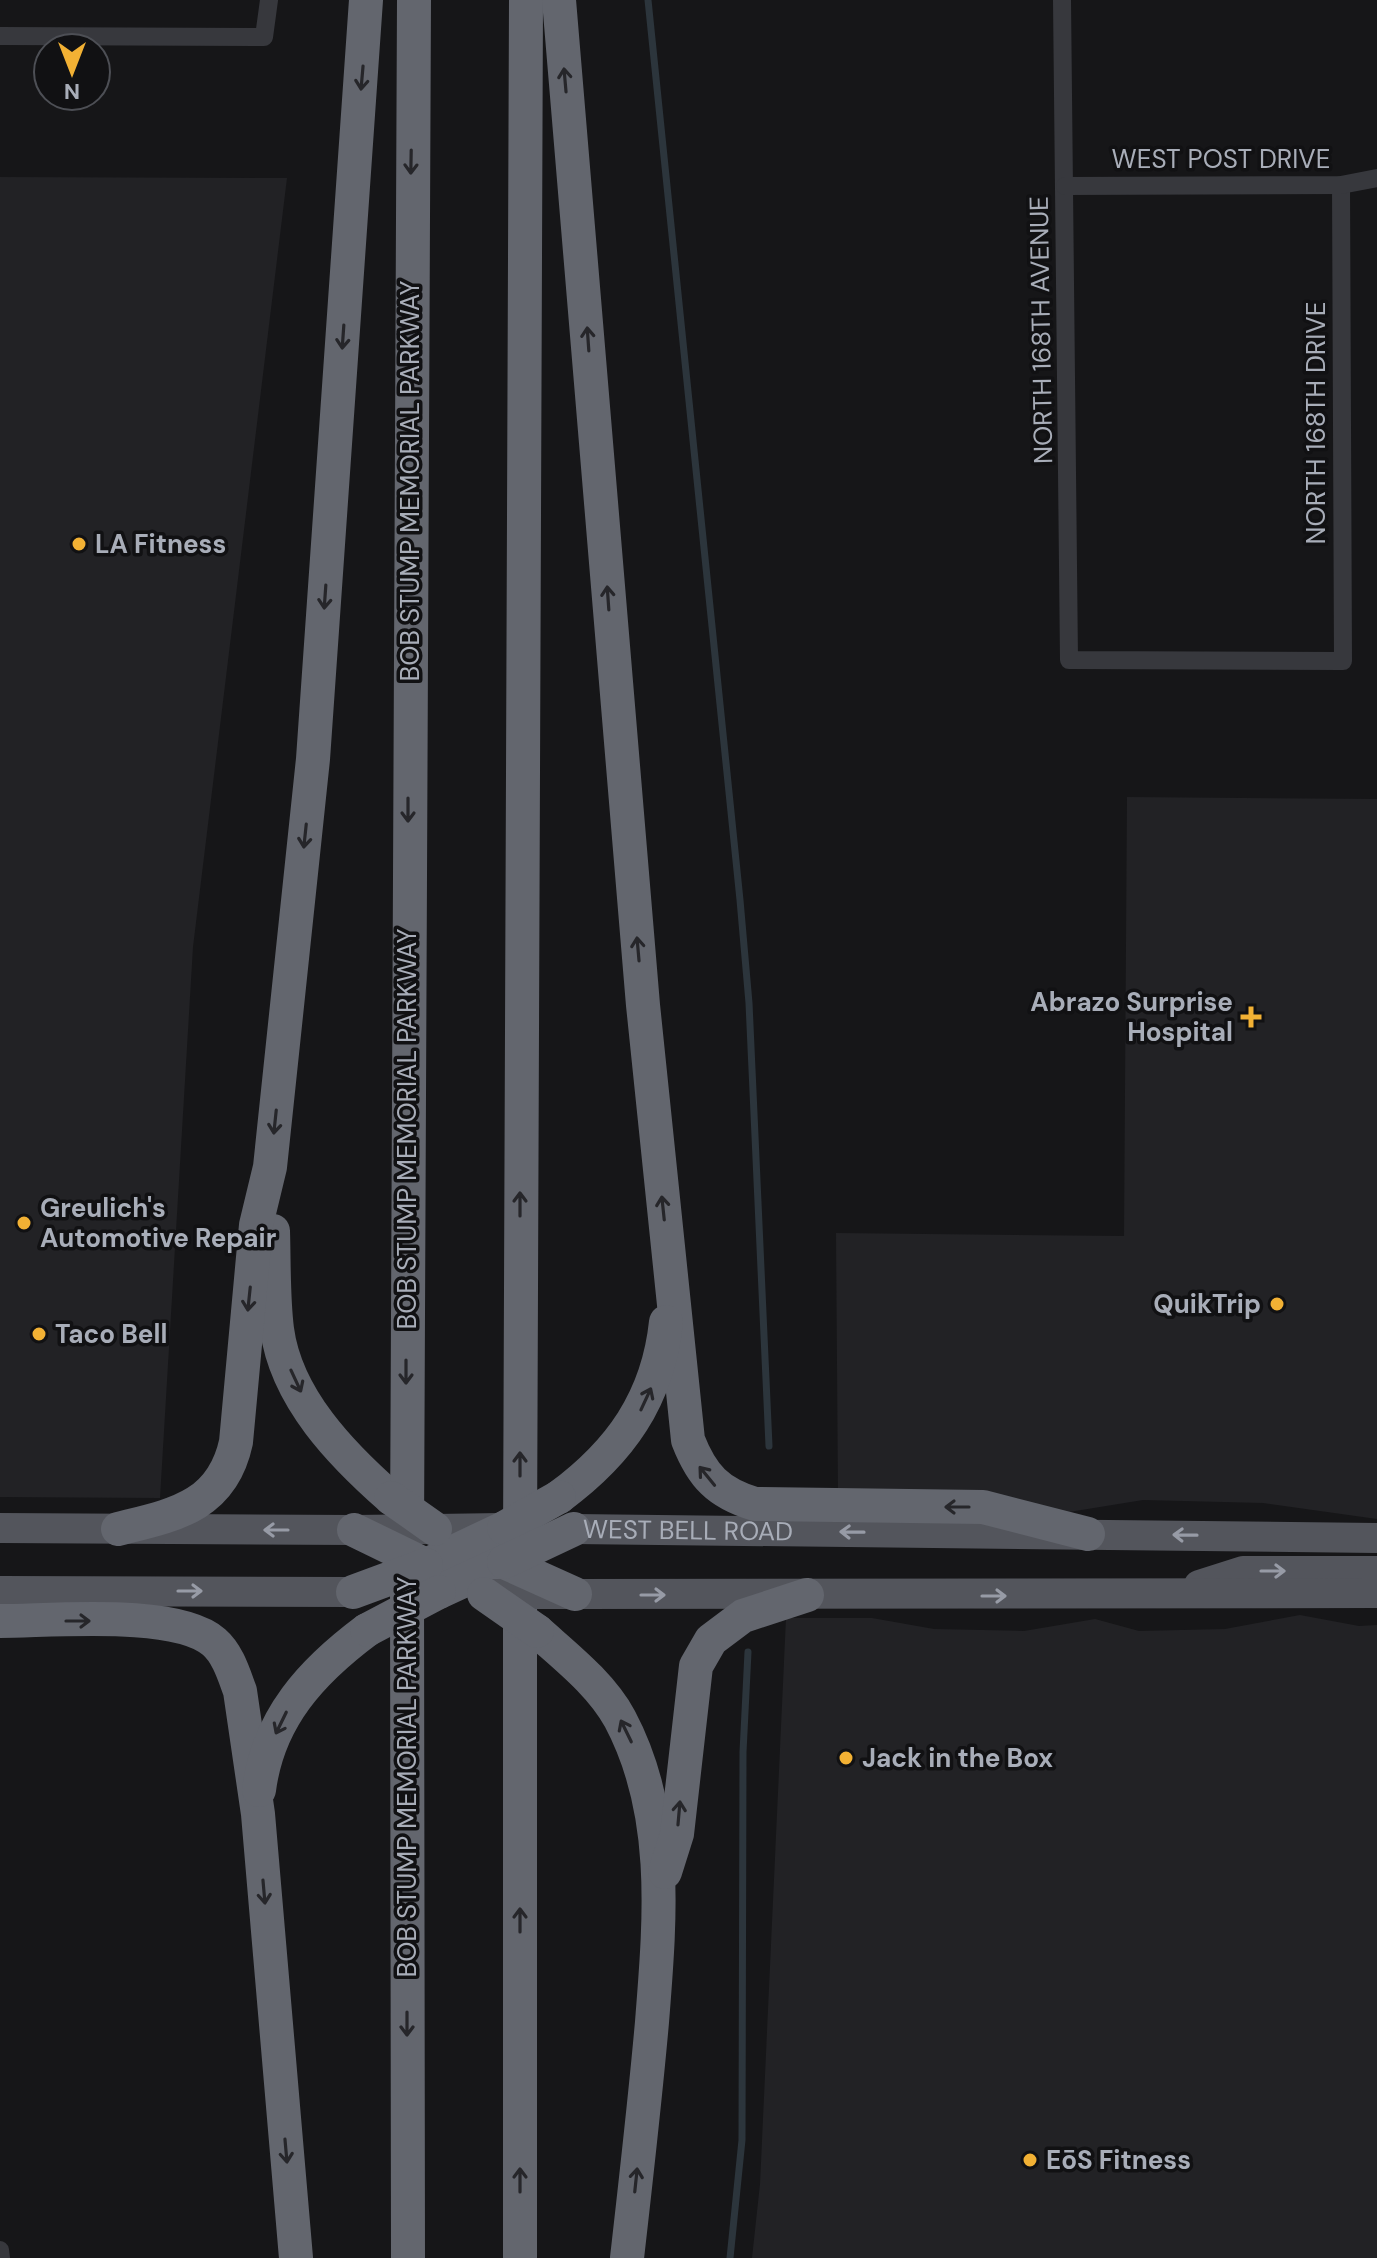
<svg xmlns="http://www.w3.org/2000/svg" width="1377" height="2258" viewBox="0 0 1377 2258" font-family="'DM Sans',sans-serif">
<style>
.built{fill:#222225}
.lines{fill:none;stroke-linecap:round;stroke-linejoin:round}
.stream{stroke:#2c353c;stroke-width:7}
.minor{stroke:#37383d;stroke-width:18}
.primary{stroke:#53555c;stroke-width:30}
.motorway{stroke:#63666e;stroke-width:34}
.primary-bridge{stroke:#53555c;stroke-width:30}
.motorway-bridge{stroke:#63666e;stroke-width:34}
.oneway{stroke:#26262a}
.oneway2{stroke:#979ba6}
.poi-dot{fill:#f2b134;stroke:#111113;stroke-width:3}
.labels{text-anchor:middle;stroke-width:7;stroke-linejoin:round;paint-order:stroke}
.street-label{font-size:26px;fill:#a8adb8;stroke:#111113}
.poi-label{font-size:26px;font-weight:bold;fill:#a8adb8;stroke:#111113;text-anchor:start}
</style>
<rect width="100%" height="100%" fill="#161618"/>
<!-- built -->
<g class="built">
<polygon points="0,177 287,178 193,947 160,1498 0,1497"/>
<polygon points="1127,797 1377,799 1377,1519 1263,1503 1143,1500 1069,1512 838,1496 836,1233 1124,1236"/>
<polygon points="1300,1615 1359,1626 1377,1625 1377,2258 752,2258 760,2184 786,1618 872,1618 934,1629 1024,1631 1095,1619 1139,1631 1225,1629"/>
</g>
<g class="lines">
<!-- stream -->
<g class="stream">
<polyline points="648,0 740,900 749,1003 769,1446"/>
<polyline points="730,2258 742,2140 743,1752 748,1652"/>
</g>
<!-- minor -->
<g class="minor">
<polyline points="1062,0 1069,660 1343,661 1341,185"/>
<polyline points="0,36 264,37 269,0"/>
<polyline points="1065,186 1341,185 1377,178"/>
<polyline points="0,2250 1,2258"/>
</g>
<!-- primary -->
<g class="primary">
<polyline points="0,1528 354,1530"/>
<polyline points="435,1529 502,1528"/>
<path id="s1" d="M574,1529L1377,1538"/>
<polyline points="1199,1585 1243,1571 1377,1571"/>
<polyline points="0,1591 353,1592"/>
<polyline points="575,1594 1377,1593"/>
</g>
<!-- motorway -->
<g class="motorway">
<path d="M559,0L643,1005L688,1440C702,1476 718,1493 755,1504L983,1507L1088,1534"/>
<path d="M273,1231C274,1263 273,1297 277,1329C286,1398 342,1455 391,1498"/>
<path d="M559,1497C620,1452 658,1399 666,1322"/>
<path d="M118,1529C174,1515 222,1507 236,1442L256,1225L270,1167L313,759L366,0"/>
<polyline points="407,1534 414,0"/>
<polyline points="520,1546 526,0"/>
<polyline points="426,1565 504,1528"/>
<polyline points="407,1582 408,2258"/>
<polyline points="439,1592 504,1562"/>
<polyline points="520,1594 520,2258"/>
<path d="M0,1621C52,1621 176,1609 214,1642C228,1654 234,1675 240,1691L258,1814L296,2258"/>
<path d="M537,1631C566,1657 601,1684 620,1719C670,1813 660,1920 652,2022C645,2101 636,2179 627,2258"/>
<path d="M259,1790C268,1718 312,1671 367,1630"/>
<polyline points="665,1872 677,1834 696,1666 711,1640 743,1616 807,1595"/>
</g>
<!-- primary-bridge -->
<g class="primary-bridge">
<polyline points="354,1530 435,1529"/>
<polyline points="484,1594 574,1594"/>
</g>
<!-- motorway-bridge -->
<g class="motorway-bridge">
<polyline points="391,1498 435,1529"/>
<polyline points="504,1528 559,1497"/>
<polyline points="354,1530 426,1565"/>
<polyline points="504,1562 575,1594"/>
<polyline points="504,1562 574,1529"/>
<polyline points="353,1592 426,1565"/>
<polyline points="484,1594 537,1631"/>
<polyline points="367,1630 439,1592"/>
</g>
</g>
<!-- one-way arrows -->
<defs><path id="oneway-shaft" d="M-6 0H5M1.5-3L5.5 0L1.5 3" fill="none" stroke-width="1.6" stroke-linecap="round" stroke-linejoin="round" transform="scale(2)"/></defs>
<g class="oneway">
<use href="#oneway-shaft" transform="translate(362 78) rotate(95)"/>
<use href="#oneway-shaft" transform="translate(565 80) rotate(-95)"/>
<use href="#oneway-shaft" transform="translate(411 162) rotate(91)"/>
<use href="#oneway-shaft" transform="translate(343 337) rotate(94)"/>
<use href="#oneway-shaft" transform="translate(588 339) rotate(-94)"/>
<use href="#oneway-shaft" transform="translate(325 597) rotate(94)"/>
<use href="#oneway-shaft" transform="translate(608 598) rotate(-94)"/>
<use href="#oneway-shaft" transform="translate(408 810) rotate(90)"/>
<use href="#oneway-shaft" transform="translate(305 836) rotate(96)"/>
<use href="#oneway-shaft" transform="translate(638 949) rotate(-95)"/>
<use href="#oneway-shaft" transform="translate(275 1122) rotate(96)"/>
<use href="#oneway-shaft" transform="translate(520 1204) rotate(-90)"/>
<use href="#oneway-shaft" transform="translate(663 1208) rotate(-96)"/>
<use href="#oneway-shaft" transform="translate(249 1299) rotate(96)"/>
<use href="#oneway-shaft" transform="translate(406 1372) rotate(90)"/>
<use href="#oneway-shaft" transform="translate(296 1381) rotate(65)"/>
<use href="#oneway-shaft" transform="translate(646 1399) rotate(-65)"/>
<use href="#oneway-shaft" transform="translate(520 1464) rotate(-90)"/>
<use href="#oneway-shaft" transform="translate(707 1476) rotate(-129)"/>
<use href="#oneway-shaft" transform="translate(957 1507) rotate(-180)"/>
<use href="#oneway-shaft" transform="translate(78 1621)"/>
<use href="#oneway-shaft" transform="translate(281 1723) rotate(116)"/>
<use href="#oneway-shaft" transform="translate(626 1731) rotate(-116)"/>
<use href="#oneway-shaft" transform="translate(679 1813) rotate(-85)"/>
<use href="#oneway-shaft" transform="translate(264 1892) rotate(85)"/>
<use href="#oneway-shaft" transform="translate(520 1920) rotate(-90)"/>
<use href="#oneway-shaft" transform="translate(407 2024) rotate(90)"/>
<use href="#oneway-shaft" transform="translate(286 2151) rotate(85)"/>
<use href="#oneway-shaft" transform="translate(520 2180) rotate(-90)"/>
<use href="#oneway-shaft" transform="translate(636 2180) rotate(-84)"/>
</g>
<g class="oneway2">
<use href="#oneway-shaft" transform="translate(276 1530) rotate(-180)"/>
<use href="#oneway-shaft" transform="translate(852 1532) rotate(-179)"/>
<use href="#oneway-shaft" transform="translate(1185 1535) rotate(-179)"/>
<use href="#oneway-shaft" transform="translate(1273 1571)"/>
<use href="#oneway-shaft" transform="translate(190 1591)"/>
<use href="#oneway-shaft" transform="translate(653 1595)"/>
<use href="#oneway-shaft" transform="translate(994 1596)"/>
</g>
<!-- markers -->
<g class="poi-dot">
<circle cx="79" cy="544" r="8"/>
<path d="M1247 1005h8v8h8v8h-8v8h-8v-8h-8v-8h8z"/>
<circle cx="24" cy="1223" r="8"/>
<circle cx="1277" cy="1304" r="8"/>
<circle cx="39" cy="1334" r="8"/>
<circle cx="846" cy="1758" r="8"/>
<circle cx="1030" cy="2160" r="8"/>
</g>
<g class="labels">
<!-- street labels -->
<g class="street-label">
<text x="1221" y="168">WEST POST DRIVE</text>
<text transform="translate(1041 330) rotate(-91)" y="9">NORTH 168TH AVENUE</text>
<text transform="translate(1316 423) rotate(-90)" y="9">NORTH 168TH DRIVE</text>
<text transform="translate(410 481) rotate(-90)" y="9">BOB STUMP MEMORIAL PARKWAY</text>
<text transform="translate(407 1129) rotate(-90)" y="9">BOB STUMP MEMORIAL PARKWAY</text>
<text dy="9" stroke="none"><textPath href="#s1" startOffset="114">WEST BELL ROAD</textPath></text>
<text transform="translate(407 1777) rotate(-90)" y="9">BOB STUMP MEMORIAL PARKWAY</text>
</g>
<!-- poi labels -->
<g class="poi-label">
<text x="95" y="553">LA Fitness</text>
<text x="1233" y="1011" text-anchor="end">Abrazo Surprise<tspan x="1233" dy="30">Hospital</tspan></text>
<text x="40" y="1217">Greulich's<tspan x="40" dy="30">Automotive Repair</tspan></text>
<text x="1261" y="1313" text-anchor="end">QuikTrip</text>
<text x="55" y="1343">Taco Bell</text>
<text x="862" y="1767">Jack in the Box</text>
<text x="1046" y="2169">EōS Fitness</text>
</g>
</g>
<!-- north arrow -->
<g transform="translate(72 72) rotate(180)"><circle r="38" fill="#111113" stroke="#4d4f55" stroke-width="2"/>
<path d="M0-6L14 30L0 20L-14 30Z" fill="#f2b134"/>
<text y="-12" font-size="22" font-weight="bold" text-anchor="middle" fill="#a8adb8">N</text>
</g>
</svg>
